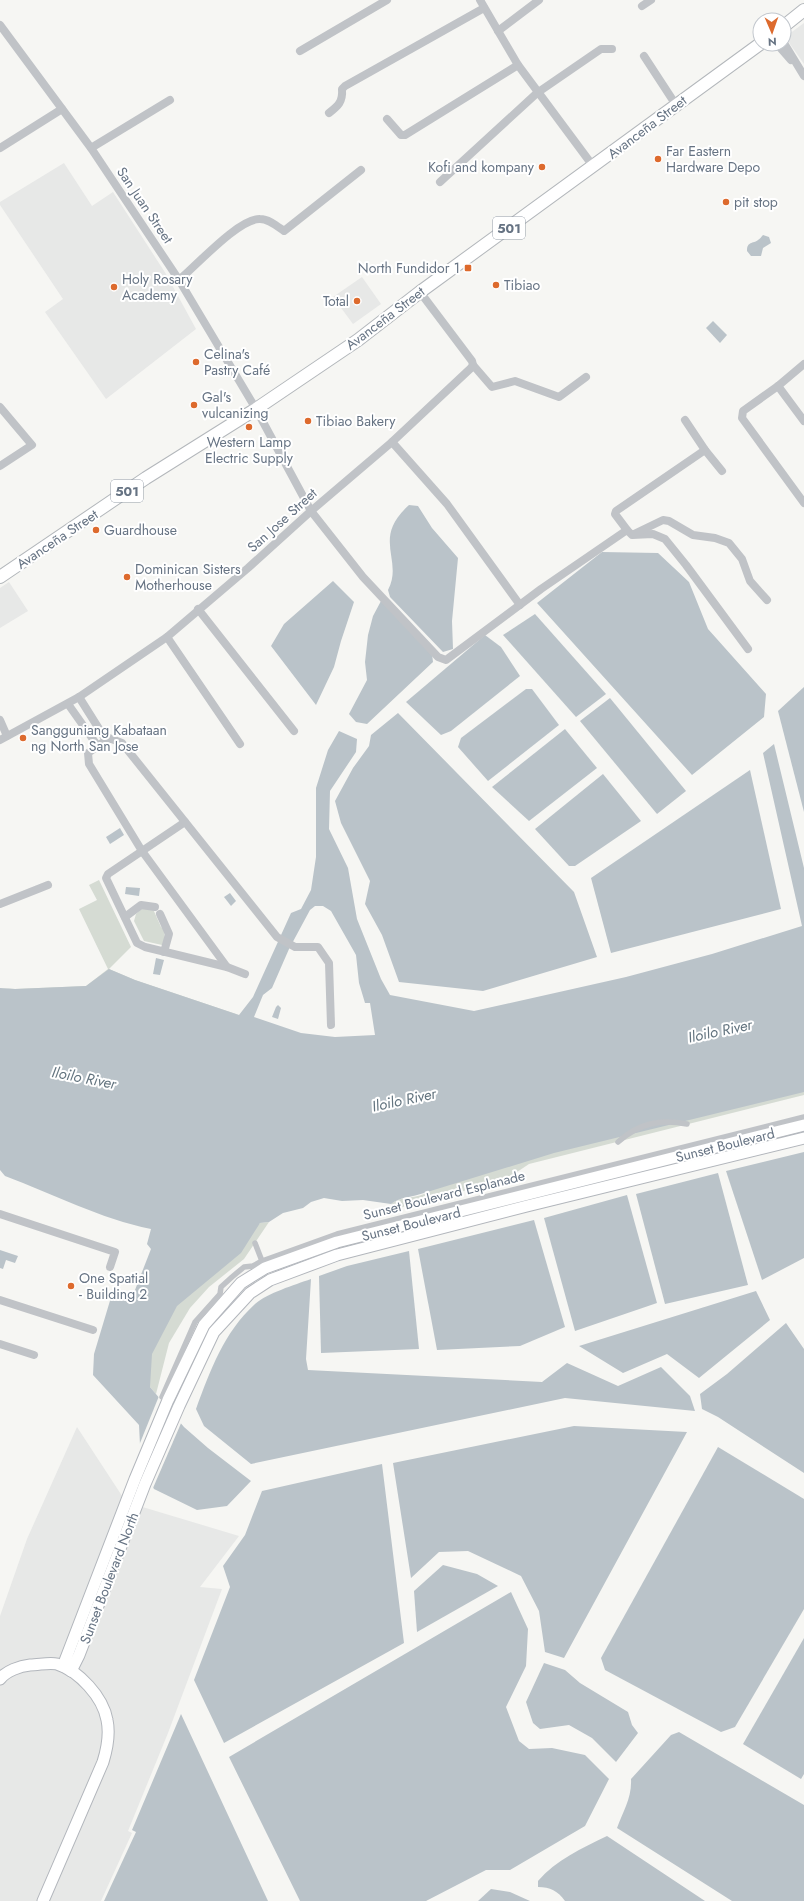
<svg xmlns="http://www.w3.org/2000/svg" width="804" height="1901" viewBox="0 0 804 1901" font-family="Jost,sans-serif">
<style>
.built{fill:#e7e8e7}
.green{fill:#d5dbd3}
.water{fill:#bac3c9;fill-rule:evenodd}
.pier{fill:#f6f6f3}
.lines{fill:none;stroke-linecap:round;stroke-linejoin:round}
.secondary-casing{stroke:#b2b6bc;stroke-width:13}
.primary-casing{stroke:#b3b7bb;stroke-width:14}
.pedestrian{stroke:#c0c3c7;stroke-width:5.5}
.minor{stroke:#c0c3c7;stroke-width:8}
.secondary{stroke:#fff;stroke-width:11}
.primary{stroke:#fff;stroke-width:12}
.poi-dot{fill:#dd6a2d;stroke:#fff;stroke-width:1.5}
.labels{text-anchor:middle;stroke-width:4;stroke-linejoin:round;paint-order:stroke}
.shield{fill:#fff;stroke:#949da8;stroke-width:1}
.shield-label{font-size:13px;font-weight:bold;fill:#667383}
.street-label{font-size:14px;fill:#667383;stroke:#fff}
.poi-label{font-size:14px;fill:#667383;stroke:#fff;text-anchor:start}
.water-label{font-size:15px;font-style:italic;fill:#63747f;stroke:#fff}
</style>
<rect width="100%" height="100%" fill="#f6f6f3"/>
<!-- built -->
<g class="built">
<polygon points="804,23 804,64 785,37"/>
<polygon points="64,163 92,206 113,192 166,274 196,329 106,399 45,312 63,299 0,205 0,202"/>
<polygon points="362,277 381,304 353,324 333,297"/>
<polygon points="9,582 28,611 0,628 0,588"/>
<polygon points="77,1427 126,1502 239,1536 200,1587 222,1589 168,1733 128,1831 132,1833 101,1901 0,1901 0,1616 27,1539"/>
</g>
<!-- green -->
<g class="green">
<polygon points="99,880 131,947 109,969 135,980 239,1015 0,988 15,989 86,986 108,969 79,909 97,900 89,885"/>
<polygon points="145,906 153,909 161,927 165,930 164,943 162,945 144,941 134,921 136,914"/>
<path d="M804,1083V1095L529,1164L505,1180L399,1208L391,1204C400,1196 413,1199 424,1194C431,1190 439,1183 445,1178Z"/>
<polygon points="269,1222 244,1259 209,1287 190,1308 169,1343 156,1394 150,1387 150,1343 174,1306 260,1223"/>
</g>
<!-- water -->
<g class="water">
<path d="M763,235L769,237L771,243L763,248L761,256H751L747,251C747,241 753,244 758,240C760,239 761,237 763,235Z"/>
<polygon points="713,321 727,335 720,343 706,328"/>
<path d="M409,505L418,506L432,528L458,558L452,621L453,649L443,652L390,597L388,590C404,560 371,539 409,505Z"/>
<polygon points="602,552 658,553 689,582 708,629 766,694 764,717 692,775 537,603"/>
<polygon points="333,581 354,602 341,641 334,667 316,705 271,646 284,624"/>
<polygon points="381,601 432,654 433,662 367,724 356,722 349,714 367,680 365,662 368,635 373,616"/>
<polygon points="535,614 606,694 576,717 503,635"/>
<polygon points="485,635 501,647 520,676 451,731 441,735 406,702"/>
<polygon points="804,687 804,812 778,711"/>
<polygon points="526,689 532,689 559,725 488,781 458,747 461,738"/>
<polygon points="610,698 686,791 657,814 580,721"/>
<polygon points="398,713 574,892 597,957 483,991 399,982 382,935 365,904 370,881 341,823 335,801 353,768 369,746 371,735"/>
<polygon points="565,729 597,768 529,821 492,787"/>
<path d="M339,731L357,739L356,752L330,791L329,829L348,868L357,919L381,979L390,995L474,1011L626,977L712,954L802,926L763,753L774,744L804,868V1092L554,1153L424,1193C413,1197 399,1197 391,1204L363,1200L342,1201L324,1198L311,1202L303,1208L283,1213L269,1222L260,1223L241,1253L177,1306L152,1354L150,1387L184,1427L208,1448L251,1481L227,1506L197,1510L154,1489L141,1465L139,1425L93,1375L94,1354L112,1294L121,1297L123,1293L135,1290L151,1249L147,1244L151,1229C101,1219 53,1194 5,1176L0,1170V988L15,989L86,986L109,969L135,980L239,1015L253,997L291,913L301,909L311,890L316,857V788L328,750ZM315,906H323L331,911L356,955L359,983L365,1003H370L375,1035L335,1037L301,1033L254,1017L263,995L272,988L289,949L310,910Z"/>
<polygon points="750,770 781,909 611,953 591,878"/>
<polygon points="603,774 641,821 575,866 569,866 535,829"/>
<polygon points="120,828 124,835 110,844 106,837"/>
<polygon points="126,887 140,888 139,896 125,894"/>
<polygon points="230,893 236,901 231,906 224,897"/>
<polygon points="156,958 164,960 160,975 153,974"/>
<polygon points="278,1005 281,1008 278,1019 272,1017 276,1007"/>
<polygon points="804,1152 804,1258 762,1280 726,1171"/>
<polygon points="718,1173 748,1285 665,1304 636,1194"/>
<polygon points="627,1195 657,1303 575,1331 544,1218"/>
<polygon points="534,1220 565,1327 520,1346 437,1350 418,1249"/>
<polygon points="0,1250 18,1256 15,1263 6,1260 3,1269 0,1268"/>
<polygon points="409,1251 419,1349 321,1353 319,1276 347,1266"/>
<path d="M311,1279L306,1359L308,1370L542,1382L567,1363L618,1386L661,1367L690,1396L695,1411L565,1398L251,1464L204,1426L196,1409C210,1371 224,1332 255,1304C268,1293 294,1285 311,1279Z"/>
<polygon points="756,1291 770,1320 699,1378 667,1354 623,1373 579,1346"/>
<polygon points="786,1323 804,1349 804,1473 718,1417 702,1409 700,1394 727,1374"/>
<polygon points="574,1426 687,1432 564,1658 545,1652 539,1611 521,1576 468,1551 439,1552 411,1578 393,1463"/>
<polygon points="718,1447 804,1499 804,1609 735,1727 721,1732 605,1670 601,1658"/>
<polygon points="382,1464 404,1643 224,1743 194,1680 230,1587 223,1566 245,1535 262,1491"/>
<polygon points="443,1565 477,1574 498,1586 417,1632 414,1591"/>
<polygon points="511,1592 528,1629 526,1666 506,1707 519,1741 529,1749 552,1748 585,1755 609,1779 585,1826 510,1870 486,1870 426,1901 300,1901 229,1757"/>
<polygon points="804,1638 804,1774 801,1779 743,1744"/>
<polygon points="544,1663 565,1670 580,1683 628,1712 632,1725 638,1733 616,1762 592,1738 569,1725 540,1729 533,1723 526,1702"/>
<polygon points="181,1714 268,1901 104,1901 136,1832 132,1830"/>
<path d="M679,1732L804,1805V1901H732L617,1828C623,1811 632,1798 631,1779L671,1735Z"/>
<path d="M607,1836L705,1901H565C558,1891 550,1887 538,1887V1881C556,1860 582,1848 607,1836Z"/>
<polygon points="491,1889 510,1892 530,1901 478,1901"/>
</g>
<!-- pier -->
<polygon class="pier" points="159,1396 163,1398 182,1421 153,1488 139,1465 138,1448"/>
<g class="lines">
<!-- secondary casing -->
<g class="secondary-casing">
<g id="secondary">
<polyline points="63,1666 135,1479 168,1400 204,1325 241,1283 265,1268 337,1242 804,1125"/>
<polyline points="71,1671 79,1655 145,1484 179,1406 214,1332 250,1293 270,1280 337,1255 527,1206 804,1138"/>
<path d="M0,1679C6,1671 20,1666 30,1665C39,1665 49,1662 57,1664C79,1671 103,1697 107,1720C110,1734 107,1749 103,1762L43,1901"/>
</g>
</g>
<!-- primary casing -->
<g class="primary-casing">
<g id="primary">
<polyline points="784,26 804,10"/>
<polyline points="0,577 146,478 256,409 358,340 420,292 760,44"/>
</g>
</g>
<!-- pedestrian -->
<g class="pedestrian">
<path d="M618,1142C639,1123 660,1119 687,1124"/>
<polyline points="255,1243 262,1261"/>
<polyline points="162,1397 195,1322 220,1294 221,1287 232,1277 244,1267 253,1266 262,1261 337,1234 804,1117"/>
</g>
<!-- minor -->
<g class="minor">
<polyline points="480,0 518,65 593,166"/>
<polyline points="642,6 651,0"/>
<polyline points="0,25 91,148 179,280 256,409 311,511 363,577 438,657 446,660 450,657 541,589 627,530 632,535 653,534 665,539 686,565 748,649"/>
<polyline points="498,31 539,0"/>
<polyline points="784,43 804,76"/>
<polyline points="777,44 791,60"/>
<polyline points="300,51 387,0"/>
<polyline points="644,56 676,105"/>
<path d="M329,113C338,106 343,102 342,89L345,86L484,8"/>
<polyline points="387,119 401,135 405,135 518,65"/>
<polyline points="0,148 62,109"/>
<polyline points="91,148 170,100"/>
<polyline points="440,182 537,93 601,49 612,49"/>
<path d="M179,280C196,266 239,218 260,219C269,219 277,226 284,231L361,170"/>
<polyline points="804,364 778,386 743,411 742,418 804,503"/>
<polyline points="473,365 492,387 515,381 559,397 586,377"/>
<polyline points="778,386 804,421"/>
<polyline points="0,407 32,445 0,466"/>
<polyline points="685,420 705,450 722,471"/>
<polyline points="392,442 447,504 520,605"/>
<polyline points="627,530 615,514 616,511 705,450"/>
<polyline points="634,534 663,520 669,521 693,535 715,538 729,543 742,559 750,581 767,600"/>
<polyline points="198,609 294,731"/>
<polyline points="167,637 240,744"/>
<polyline points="79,697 106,740"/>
<polyline points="68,704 97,745"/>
<polyline points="0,720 7,736"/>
<polyline points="0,740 79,697 167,637 248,568 311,511 392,442 471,368 473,365 472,361 420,292"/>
<polyline points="185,822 108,874 106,878 137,943 145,947 227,967 245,974"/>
<polyline points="0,904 48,885"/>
<polyline points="160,914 169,934 164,952"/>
<polyline points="125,917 141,905 155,907"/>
<polyline points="227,967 142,851 89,764 88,753 109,738 122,743 277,937 295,947 318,947 329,963 331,1025"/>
<polyline points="0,1214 115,1252 110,1267"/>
<polyline points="0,1300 93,1330"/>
<polyline points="0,1344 34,1355"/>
</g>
<!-- secondary -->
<use href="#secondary" class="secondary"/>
<!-- primary -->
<use href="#primary" class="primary"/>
</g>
<!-- markers -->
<g class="poi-dot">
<circle cx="658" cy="159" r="4"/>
<circle cx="542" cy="167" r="4"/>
<circle cx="726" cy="202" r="4"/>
<rect x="464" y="264" width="8" height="8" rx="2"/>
<circle cx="496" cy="285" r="4"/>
<circle cx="114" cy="287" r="4"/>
<circle cx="357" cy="301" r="4"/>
<circle cx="196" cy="362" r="4"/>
<circle cx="194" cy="405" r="4"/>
<circle cx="308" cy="421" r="4"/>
<circle cx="249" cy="427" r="4"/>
<circle cx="96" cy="530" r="4"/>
<circle cx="127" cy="577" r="4"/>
<circle cx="23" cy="738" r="4"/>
<circle cx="71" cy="1286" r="4"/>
</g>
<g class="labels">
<!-- shield labels -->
<g class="shield">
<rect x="493" y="217" width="32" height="22" rx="3"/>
<rect x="111" y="480" width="32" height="22" rx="3"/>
</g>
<g class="shield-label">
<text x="509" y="233">501</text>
<text x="127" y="496">501</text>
</g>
<!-- street labels -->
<g class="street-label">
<text transform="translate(647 127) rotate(-37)" y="5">Avanceña Street</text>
<text transform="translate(145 205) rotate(56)" y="5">San Juan Street</text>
<text transform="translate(385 318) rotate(-37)" y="5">Avanceña Street</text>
<text transform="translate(282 520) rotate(-42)" y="5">San Jose Street</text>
<text transform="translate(57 539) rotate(-34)" y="5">Avanceña Street</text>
<text transform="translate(725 1145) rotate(-14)" y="5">Sunset Boulevard</text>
<text transform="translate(444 1195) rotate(-14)" y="5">Sunset Boulevard Esplanade</text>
<text transform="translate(411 1224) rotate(-14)" y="5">Sunset Boulevard</text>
<text transform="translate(109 1578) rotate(-69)" y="5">Sunset Boulevard North</text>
</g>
<!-- poi labels -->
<g class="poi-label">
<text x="666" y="156">Far Eastern<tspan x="666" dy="16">Hardware Depo</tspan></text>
<text x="534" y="172" text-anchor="end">Kofi and kompany</text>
<text x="734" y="207">pit stop</text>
<text x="460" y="273" text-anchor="end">North Fundidor 1</text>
<text x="122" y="284">Holy Rosary<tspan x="122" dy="16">Academy</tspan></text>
<text x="504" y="290">Tibiao</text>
<text x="349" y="306" text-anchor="end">Total</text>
<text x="204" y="359">Celina's<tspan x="204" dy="16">Pastry Café</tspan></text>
<text x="202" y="402">Gal's<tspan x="202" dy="16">vulcanizing</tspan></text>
<text x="316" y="426">Tibiao Bakery</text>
<text x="249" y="447" text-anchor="middle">Western Lamp<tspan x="249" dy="16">Electric Supply</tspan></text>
<text x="104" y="535">Guardhouse</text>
<text x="135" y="574">Dominican Sisters<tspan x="135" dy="16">Motherhouse</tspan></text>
<text x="31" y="735">Sangguniang Kabataan<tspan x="31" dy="16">ng North San Jose</tspan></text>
<text x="79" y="1283">One Spatial<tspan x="79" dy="16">- Building 2</tspan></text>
</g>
<!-- water labels -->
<g class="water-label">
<text transform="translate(720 1031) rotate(-12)" y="5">Iloilo River</text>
<text transform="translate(84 1078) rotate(11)" y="5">Iloilo River</text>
<text transform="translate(404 1100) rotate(-12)" y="5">Iloilo River</text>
</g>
</g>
<!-- north arrow -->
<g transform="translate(772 32) rotate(178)"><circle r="19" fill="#ffffff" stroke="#c2c7cd"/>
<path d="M0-3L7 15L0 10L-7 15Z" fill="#dd6a2d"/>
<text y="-6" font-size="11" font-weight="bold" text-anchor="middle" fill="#667383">N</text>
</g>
</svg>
